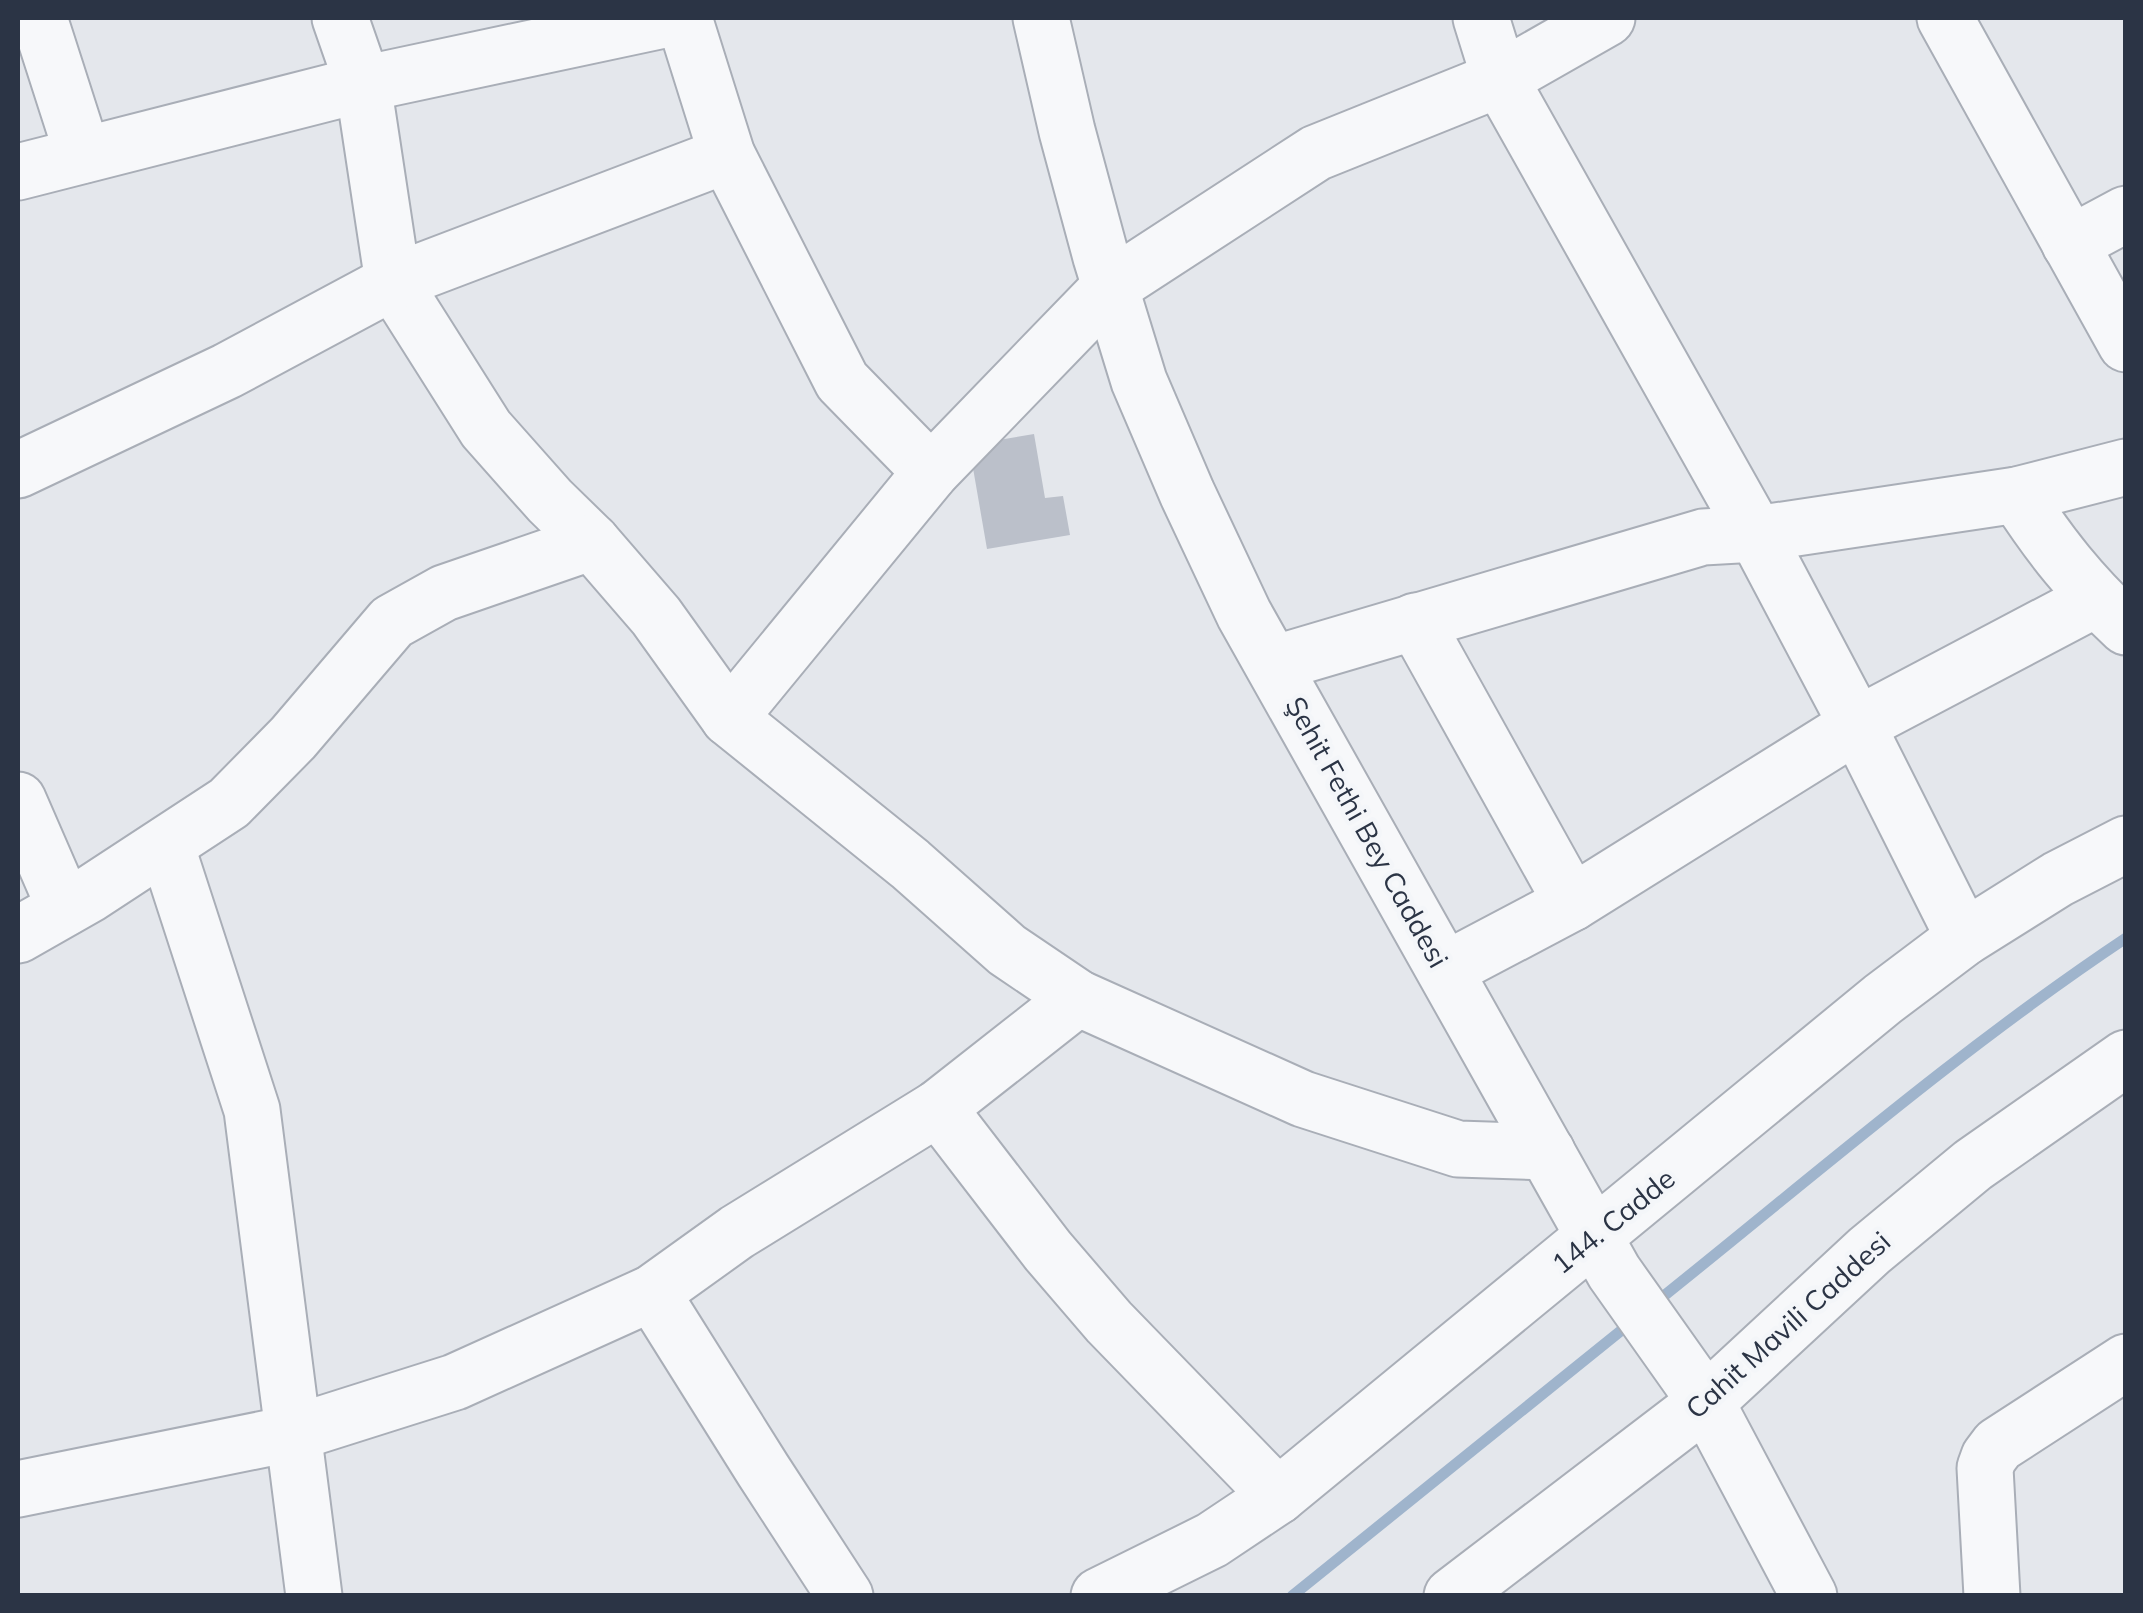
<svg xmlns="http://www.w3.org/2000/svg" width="2143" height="1613" viewBox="0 0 2143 1613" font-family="Mulish,sans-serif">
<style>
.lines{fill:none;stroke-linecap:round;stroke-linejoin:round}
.stream{stroke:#9fb4cc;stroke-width:11}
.building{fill:#bbc0ca}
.minor-casing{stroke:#a9aeb7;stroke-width:59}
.minor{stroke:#f7f8fa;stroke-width:55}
.labels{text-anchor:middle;stroke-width:9;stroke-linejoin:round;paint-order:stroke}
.street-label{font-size:28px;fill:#2b3445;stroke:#f4f6f9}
</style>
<rect width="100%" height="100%" fill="#e4e7ec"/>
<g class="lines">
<!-- stream -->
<g class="stream">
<path d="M1655,1303C1810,1179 1961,1048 2126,938"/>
<polyline points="1292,1596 1633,1321"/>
</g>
</g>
<!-- building -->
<polygon class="building" points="1034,434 1045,498 1063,496 1070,535 987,549 969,445"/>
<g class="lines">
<!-- minor casing -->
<g class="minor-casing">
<g id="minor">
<polyline points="39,18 83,155"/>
<polyline points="340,18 363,84 393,282 486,429 550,501 592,542 656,616 729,718 910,864 1007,950 1078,998 1303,1099 1458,1149 1547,1152"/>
<polyline points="684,18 727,155 842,381 931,472"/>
<polyline points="1041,18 1067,131 1101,257 1139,381 1187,493 1244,614 1614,1272 1706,1402 1809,1596"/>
<polyline points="1481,18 1500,79 1756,534 1857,725 1964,938"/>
<polyline points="1945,18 2126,344"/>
<polyline points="18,172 363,84 673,18"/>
<polyline points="2070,244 2126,214"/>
<polyline points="18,470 227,371 393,282 727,155"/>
<path d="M2017,495C2050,546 2081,585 2126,627"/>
<polyline points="1415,621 1572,903"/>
<polyline points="1273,664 1703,537 1756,534 2017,495 2126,467"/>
<polyline points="729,718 931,472 1110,287 1316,153 1500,79 1607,18"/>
<polyline points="18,800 65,908"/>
<polyline points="166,845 252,1110 314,1596"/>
<polyline points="18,935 90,894 229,803 293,738 392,622 444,593 592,542"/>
<polyline points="1445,970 1572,903 1857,725 2096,599"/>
<polyline points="938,1108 1048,1251 1109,1322 1278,1496"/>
<polyline points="652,1293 763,1470 845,1596"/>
<polyline points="18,1489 294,1433 455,1382 652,1293 737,1232 938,1108 1078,998"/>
<polyline points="1099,1596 1212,1540 1278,1496 1883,999 1964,938 2058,879 2126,844"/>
<polyline points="1452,1596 1706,1402 1869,1251 1973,1165 2126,1058"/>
<polyline points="1992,1596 1985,1468 1989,1457 1998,1445 2126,1362"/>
</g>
</g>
<!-- minor -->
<use href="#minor" class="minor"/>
</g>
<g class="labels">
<!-- street labels -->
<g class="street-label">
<text transform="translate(1367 832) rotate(61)" y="10">Şehit Fethi Bey Caddesi</text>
<text transform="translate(1613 1221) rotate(-39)" y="10">144. Cadde</text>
<text transform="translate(1788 1325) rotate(-42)" y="10">Cahit Mavili Caddesi</text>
</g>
</g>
<!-- border -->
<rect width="2143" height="1613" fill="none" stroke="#2b3445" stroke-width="40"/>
</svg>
